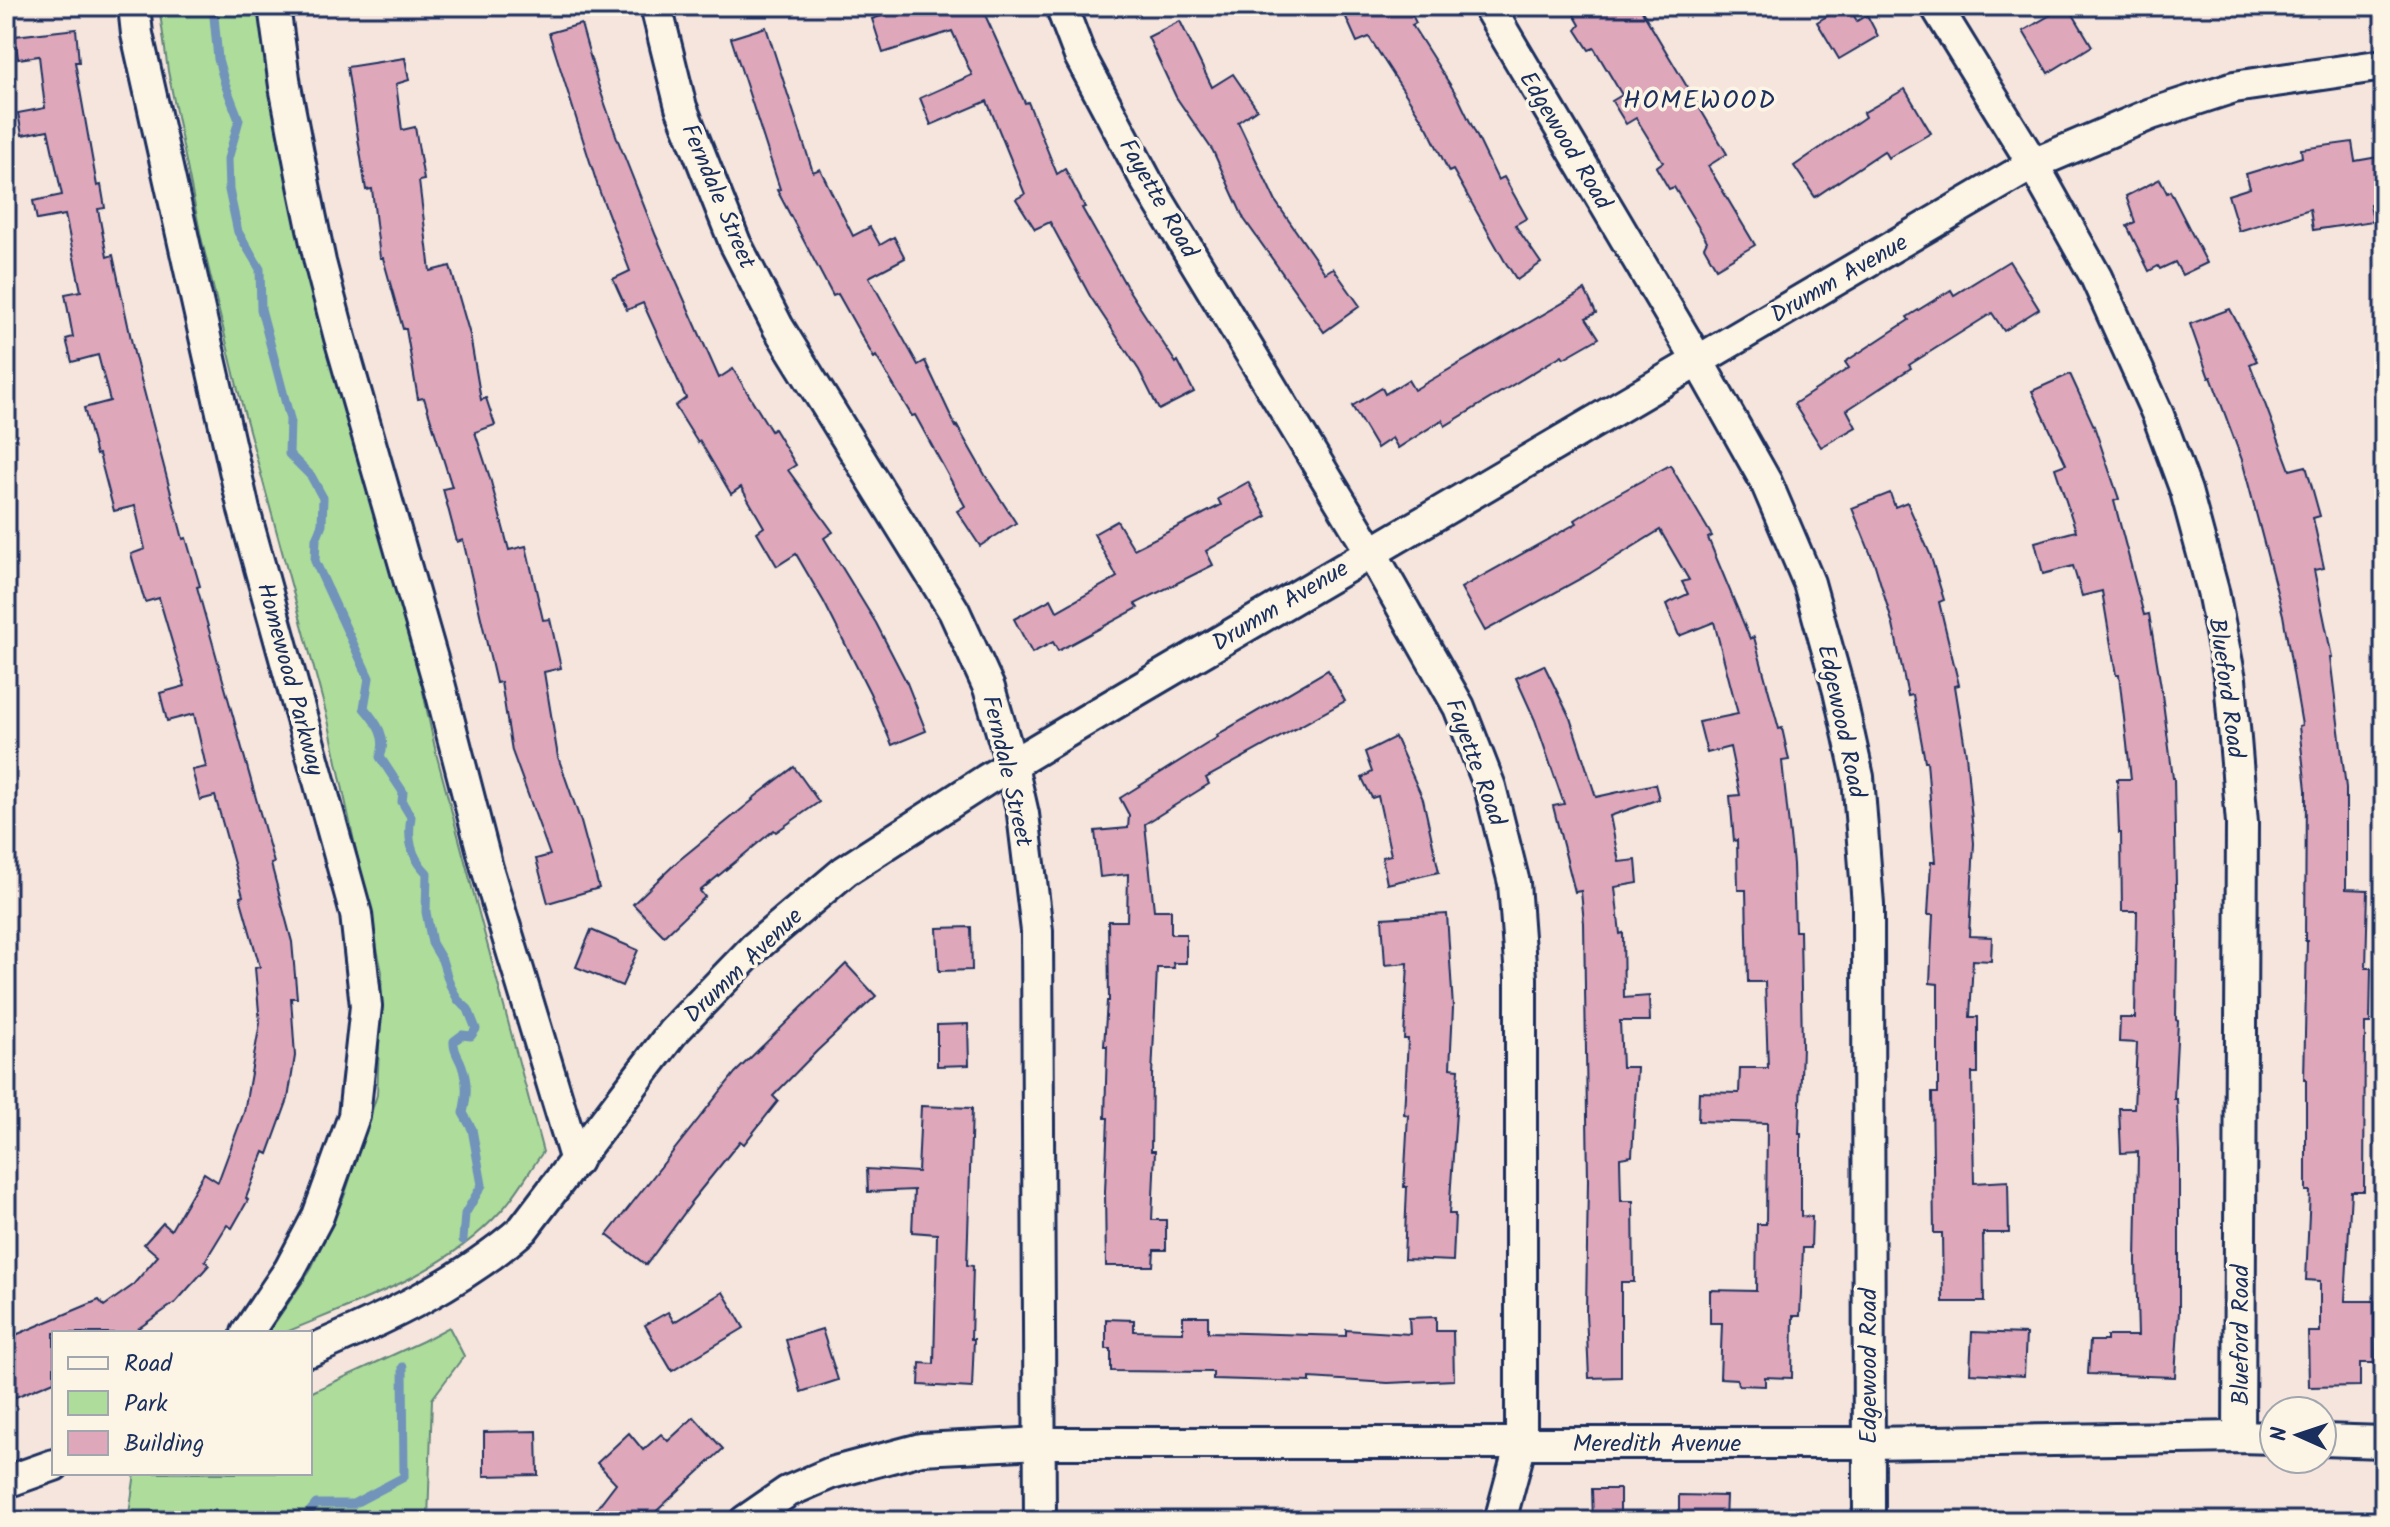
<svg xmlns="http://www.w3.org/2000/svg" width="2390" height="1527" viewBox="0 0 2390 1527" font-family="Kalam,sans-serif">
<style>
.green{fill:#addc9b;stroke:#64867c;stroke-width:2}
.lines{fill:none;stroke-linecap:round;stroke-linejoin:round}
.stream{stroke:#7293ba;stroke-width:9}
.building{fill:#dea7ba;stroke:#1b2f5e;stroke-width:2}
.minor-casing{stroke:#1b2f5e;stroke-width:36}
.minor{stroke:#fcf5e5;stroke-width:30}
.labels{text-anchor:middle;stroke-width:7;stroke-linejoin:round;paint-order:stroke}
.street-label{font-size:24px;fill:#1b2f5e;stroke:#fcf5e5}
.neighbourhood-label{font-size:26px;letter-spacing:2px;fill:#1b2f5e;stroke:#fcf5e5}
</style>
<rect width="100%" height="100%" fill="#f6e5dc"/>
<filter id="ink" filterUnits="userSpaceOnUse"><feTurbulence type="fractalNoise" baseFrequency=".0125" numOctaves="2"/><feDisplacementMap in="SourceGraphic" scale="16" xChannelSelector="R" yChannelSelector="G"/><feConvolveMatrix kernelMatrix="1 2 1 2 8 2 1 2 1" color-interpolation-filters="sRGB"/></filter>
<g filter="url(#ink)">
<!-- green -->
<g class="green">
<path d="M159,6H264L414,649L436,753L543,1152C529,1171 517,1194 501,1211C444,1274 360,1301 284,1333H268L310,1271L344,1197L377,1095L382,972L328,720L238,390L201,237L168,71Z"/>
<polygon points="449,1327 464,1356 432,1399 428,1521 128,1521 135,1473 310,1473 310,1393 423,1341"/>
</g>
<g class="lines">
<!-- stream -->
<g class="stream">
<path d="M213,6L218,59L225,84L239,120L228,159L229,190L238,232L260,269L261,309L290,419L289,454L311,476L323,498L322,524L316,539L315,561L369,678L364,708C377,723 388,738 380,757L403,792L402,802L411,817C407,839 411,857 427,873L426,912L432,943L442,960L450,985L458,1000L468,1009L476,1029L471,1036L462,1035L454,1041C453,1052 459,1056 462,1066C468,1083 467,1096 463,1113L472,1129L482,1185L465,1214L463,1240"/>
<polyline points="302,1521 316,1504 353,1504 404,1477 403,1367"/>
</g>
</g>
<!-- building -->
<g class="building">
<polygon points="911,6 981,6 1025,103 1028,102 1057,174 1065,169 1085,207 1082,208 1128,289 1176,363 1178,361 1194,392 1159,410 1139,370 1090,296 1050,222 1035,229 1016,199 1025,194 987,101 931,125 920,98 972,75 952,31 883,53 872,19"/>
<polygon points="1341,6 1408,6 1416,23 1412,25 1458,97 1498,180 1504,177 1527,218 1515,225 1541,263 1517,280 1504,260 1453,170 1449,172 1428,129 1369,37 1357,42"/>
<polygon points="1569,6 1639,6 1727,154 1708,166 1755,245 1716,268 1704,247 1707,241 1674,187 1669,189 1656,167 1663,162 1636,118 1626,124 1612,101 1622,95 1594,48 1589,50 1576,30 1580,25"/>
<polygon points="1844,6 1848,6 1857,21 1867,15 1878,36 1839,59 1817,22"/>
<polygon points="2066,6 2068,6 2092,46 2048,73 2023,31"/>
<polygon points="1180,21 1212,87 1233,74 1257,109 1238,122 1276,202 1325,273 1333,268 1360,306 1324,332 1244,219 1213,151 1176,97 1148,37"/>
<polygon points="581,24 598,84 617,138 656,236 719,378 733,369 771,431 774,429 796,465 788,470 833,532 824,538 876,623 907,683 926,731 892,745 870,693 824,602 796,554 777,566 757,532 764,527 741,487 731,494 700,441 698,443 675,406 686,398 643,303 627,310 613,279 630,271 599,190 549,33"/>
<polygon points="766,27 813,172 820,169 853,236 870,227 880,245 894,237 905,258 869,277 918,365 925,361 956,427 957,426 985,475 1016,523 980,546 957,511 965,506 915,415 912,416 876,356 874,358 838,294 833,296 777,190 780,189 731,38"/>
<polygon points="76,29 79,62 75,62 97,186 101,185 105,208 98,209 107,257 113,255 134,353 183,539 186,538 200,586 197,587 274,863 271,864 292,942 297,998 291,998 295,1056 288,1099 268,1154 264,1152 246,1198 248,1200 232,1228 227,1225 205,1261 209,1265 176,1302 132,1333 54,1333 54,1381 6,1401 6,1339 99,1300 104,1306 132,1286 158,1256 144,1244 163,1223 171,1230 204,1173 218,1182 244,1112 260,1023 255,968 260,967 240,897 243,896 215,796 200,800 192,770 206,767 194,714 167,721 160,693 185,686 159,598 145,602 131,554 145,549 135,506 114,511 99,454 96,455 84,408 110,401 98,355 72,362 66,339 73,337 65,294 81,291 65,215 37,220 33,201 62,195 48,130 22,135 18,113 45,108 39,56 18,59 15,36"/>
<polygon points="405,58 409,80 396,84 402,130 415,127 424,180 419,181 430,271 450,266 470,335 481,400 486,398 495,425 475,432 490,478 509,550 526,546 543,620 550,619 561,668 544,672 558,757 581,822 599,888 548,903 536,859 550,855 512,751 501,682 496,683 463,540 457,542 443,489 452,487 424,398 418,399 406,329 403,329 383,258 380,258 372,189 366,190 347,67"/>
<polygon points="1905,89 1931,133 1888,158 1884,151 1815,197 1794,166 1865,117 1863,113"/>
<polygon points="2352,142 2355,161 2384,156 2384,202 2370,204 2373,221 2313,230 2310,209 2239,231 2228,195 2250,188 2246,174 2302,157 2301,149"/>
<polygon points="2160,179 2167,193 2170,191 2207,263 2182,275 2175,262 2160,269 2158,266 2149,271 2127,226 2135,222 2126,196"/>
<polygon points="2009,261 2039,309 2004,331 1992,313 1909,365 1911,368 1847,410 1856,427 1821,447 1794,404 1849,368 1845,362 1909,320 1907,317 1951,290 1954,295"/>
<polygon points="1585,290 1596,313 1586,318 1599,338 1564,358 1562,355 1445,426 1442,420 1398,448 1392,438 1377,448 1352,406 1382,388 1385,394 1408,380 1414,390"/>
<polygon points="2230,309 2257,361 2250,364 2290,470 2306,466 2320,516 2313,518 2324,568 2314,570 2332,657 2330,657 2346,788 2346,889 2368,890 2366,968 2371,968 2370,1023 2365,1023 2364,1191 2351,1191 2345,1301 2374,1301 2375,1363 2360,1363 2360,1386 2309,1387 2308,1332 2320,1332 2320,1281 2306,1280 2310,1191 2306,1191 2306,1080 2304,1080 2307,941 2305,941 2306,790 2299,726 2302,725 2283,615 2242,460 2211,377 2209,378 2190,324"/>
<polygon points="2070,374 2094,426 2119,499 2114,501 2144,615 2149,614 2161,687 2173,778 2174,778 2177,940 2176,1020 2178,1021 2174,1099 2177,1099 2179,1151 2179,1311 2175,1377 2088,1374 2090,1341 2107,1341 2107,1336 2138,1336 2136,1261 2138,1152 2121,1153 2119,1108 2134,1108 2137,1043 2119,1042 2120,1018 2135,1018 2137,911 2122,911 2121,833 2119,833 2117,779 2131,779 2119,675 2116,675 2102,591 2082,596 2073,566 2043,574 2035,542 2076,531 2055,468 2066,464 2032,391"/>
<polygon points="1670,465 1712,536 1708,538 1750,639 1754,637 1779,729 1782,728 1789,760 1782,761 1793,864 1795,931 1800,931 1802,1047 1799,1134 1801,1134 1801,1216 1812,1217 1811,1248 1803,1248 1800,1316 1793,1316 1792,1378 1765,1377 1765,1386 1738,1385 1737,1379 1720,1378 1722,1323 1710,1323 1710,1290 1756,1291 1757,1224 1766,1224 1767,1123 1698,1121 1699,1092 1739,1093 1740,1068 1768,1068 1765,982 1748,982 1746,890 1738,890 1737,840 1734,841 1730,796 1740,795 1730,747 1707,753 1699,722 1738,714 1714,622 1679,636 1666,604 1688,594 1682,582 1689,580 1660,530 1589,574 1485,631 1461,588 1577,523 1575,520 1605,501"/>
<polygon points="1248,482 1267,516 1206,551 1213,565 1135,604 1138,608 1058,651 1053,642 1032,653 1014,619 1051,599 1057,611 1117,577 1094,534 1117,521 1134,549 1221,505 1218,499"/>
<polygon points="1890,493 1895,507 1907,502 1930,554 1944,600 1939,602 1959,685 1955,686 1966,754 1974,843 1969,936 1992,937 1991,961 1973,960 1970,1017 1978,1017 1978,1073 1972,1073 1974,1183 2008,1181 2009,1233 1983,1233 1984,1302 1943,1302 1942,1233 1934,1233 1932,1093 1938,1093 1938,984 1930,983 1933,915 1928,915 1931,862 1935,862 1927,761 1925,761 1913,695 1908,696 1893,625 1875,565 1852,508"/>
<polygon points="1544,665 1570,718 1596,797 1655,784 1659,799 1610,816 1619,862 1636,860 1638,883 1615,887 1620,934 1623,933 1624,998 1649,996 1650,1021 1620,1021 1622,1067 1637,1067 1632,1156 1620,1158 1621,1201 1633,1201 1634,1282 1621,1282 1621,1377 1589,1378 1586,1313 1588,1180 1584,923 1581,891 1575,892 1553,806 1564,804 1535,720 1516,678"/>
<polygon points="1328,670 1345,701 1206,778 1209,784 1145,824 1154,910 1171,910 1171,934 1186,934 1186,963 1173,963 1174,968 1157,968 1152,1076 1151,1151 1155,1151 1152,1220 1166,1220 1166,1250 1154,1250 1153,1266 1106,1266 1105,1192 1108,1118 1105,1118 1107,1046 1104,1046 1107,1001 1109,1001 1108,921 1127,921 1128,874 1100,877 1095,831 1128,828 1129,815 1120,798 1218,737 1217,735"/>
<polygon points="1395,737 1423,799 1439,872 1387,884 1382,857 1391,855 1378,796 1372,798 1362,778 1372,772 1365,752"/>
<polygon points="794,767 819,802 776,832 774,830 700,891 705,897 664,936 633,904 678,861 753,800 752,799"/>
<polygon points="1447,914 1453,1008 1450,1068 1459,1069 1449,1214 1455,1214 1453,1261 1404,1259 1407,1187 1404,1187 1408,1115 1404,1114 1408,1039 1404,1039 1408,963 1385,965 1382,918"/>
<polygon points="971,927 972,970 939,971 937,928"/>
<polygon points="591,930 638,950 622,986 576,967"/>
<polygon points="846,964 876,996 817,1051 773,1096 778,1101 744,1144 740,1141 690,1203 691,1204 646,1265 607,1235 735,1073"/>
<polygon points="968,1024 969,1065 937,1066 937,1025"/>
<polygon points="921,1106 972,1108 967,1265 973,1266 971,1339 974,1339 972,1388 919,1385 920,1363 934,1364 937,1234 912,1232 914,1190 868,1192 867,1169 918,1172"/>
<polygon points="723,1292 744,1328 672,1371 645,1325 668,1312 674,1322"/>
<polygon points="1183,1316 1208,1316 1208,1332 1346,1336 1346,1330 1410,1334 1409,1318 1436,1317 1436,1331 1453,1331 1454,1380 1388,1383 1310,1378 1310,1382 1213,1379 1213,1372 1111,1371 1111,1349 1106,1349 1106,1319 1134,1320 1134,1331 1183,1332"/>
<polygon points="822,1329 838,1380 801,1392 786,1340"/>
<polygon points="1972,1332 2026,1334 2024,1376 1970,1373"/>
<polygon points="694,1417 723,1449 646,1521 587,1521 616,1483 597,1463 629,1433 643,1450 661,1434 668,1441"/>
<polygon points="537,1431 538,1475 484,1476 484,1432"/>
<polygon points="1592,1489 1620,1489 1620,1521 1593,1521"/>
<polygon points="1679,1495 1726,1496 1725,1521 1679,1521"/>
</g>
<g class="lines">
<!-- minor casing -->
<g class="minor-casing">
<g id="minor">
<polyline points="134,6 137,34 244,510 356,914 366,1006 354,1116 318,1216 290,1269 247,1333"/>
<polyline points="274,6 285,86 305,190 320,262 340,338 440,687 487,868 576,1161"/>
<polyline points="656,6 681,107 735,243 778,327 954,611 989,688 1012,766 1023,814 1037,931 1040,1521"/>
<polyline points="1061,6 1080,56 1147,182 1371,552 1459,707 1490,787 1514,883 1521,978 1521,1443 1500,1521"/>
<polyline points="1488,6 1698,361 1766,482 1809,583 1839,691 1858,777 1868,905 1869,1521"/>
<polyline points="1936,6 2033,164 2096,277 2158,415 2186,491 2213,591 2230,679 2242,823 2239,1437"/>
<path d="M310,1351C385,1319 461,1283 523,1229L672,1033L754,948L845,871L986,780L1083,722L2033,164L2151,114L2234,87L2384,65"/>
<polyline points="2322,1440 2384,1442"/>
<polyline points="6,1482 54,1465"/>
<polyline points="745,1521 787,1492 831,1473 921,1449 1040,1443 1868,1443 2239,1437 2274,1438"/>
</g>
</g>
<!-- minor -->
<use href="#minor" class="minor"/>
</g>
</g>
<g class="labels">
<!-- street labels -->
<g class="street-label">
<text transform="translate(1566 140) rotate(59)" y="8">Edgewood Road</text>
<text transform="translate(719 196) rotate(67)" y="8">Ferndale Street</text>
<text transform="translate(1159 198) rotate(60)" y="8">Fayette Road</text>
<text transform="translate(1839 278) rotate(-30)" y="8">Drumm Avenue</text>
<text transform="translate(1280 605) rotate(-31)" y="8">Drumm Avenue</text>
<text transform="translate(291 679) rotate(75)" y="8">Homewood Parkway</text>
<text transform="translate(2227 688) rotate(82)" y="8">Blueford Road</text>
<text transform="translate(1842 721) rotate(78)" y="8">Edgewood Road</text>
<text transform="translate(1476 762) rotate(70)" y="8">Fayette Road</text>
<text transform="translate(1008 771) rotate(77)" y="8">Ferndale Street</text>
<text transform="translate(743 965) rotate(-44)" y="8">Drumm Avenue</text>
<text transform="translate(2240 1335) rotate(-90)" y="8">Blueford Road</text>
<text transform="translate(1868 1366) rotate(-90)" y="8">Edgewood Road</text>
<text x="1657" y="1451">Meredith Avenue</text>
</g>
<!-- neighbourhood labels -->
<g class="neighbourhood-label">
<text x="1700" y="108">HOMEWOOD</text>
</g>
</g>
<!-- margin -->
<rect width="2390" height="1527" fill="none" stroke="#fcf5e5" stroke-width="32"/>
<rect x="16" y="16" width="2358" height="1495" fill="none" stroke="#1b2f5e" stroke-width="3" filter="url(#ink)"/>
<!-- legend -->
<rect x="52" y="1331" width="260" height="144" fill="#fcf5e5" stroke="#a2a6af" stroke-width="2"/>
<rect x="68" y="1357" width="40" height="12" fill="#fcf5e5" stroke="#a2a6af" stroke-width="2"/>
<text x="124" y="1371" font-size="24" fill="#1b2f5e">Road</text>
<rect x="68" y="1391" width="40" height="24" fill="#addc9b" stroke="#a2a6af" stroke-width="2"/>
<text x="124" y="1411" font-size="24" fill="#1b2f5e">Park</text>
<rect x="68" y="1431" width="40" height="24" fill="#dea7ba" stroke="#a2a6af" stroke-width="2"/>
<text x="124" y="1451" font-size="24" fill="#1b2f5e">Building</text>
<!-- north arrow -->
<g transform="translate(2298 1435) rotate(273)"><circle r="38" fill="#fcf5e5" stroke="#a2a6af" stroke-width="2"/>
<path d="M0-6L14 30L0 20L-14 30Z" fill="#1b2f5e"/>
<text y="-12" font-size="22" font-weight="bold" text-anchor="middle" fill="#1b2f5e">N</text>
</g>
</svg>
